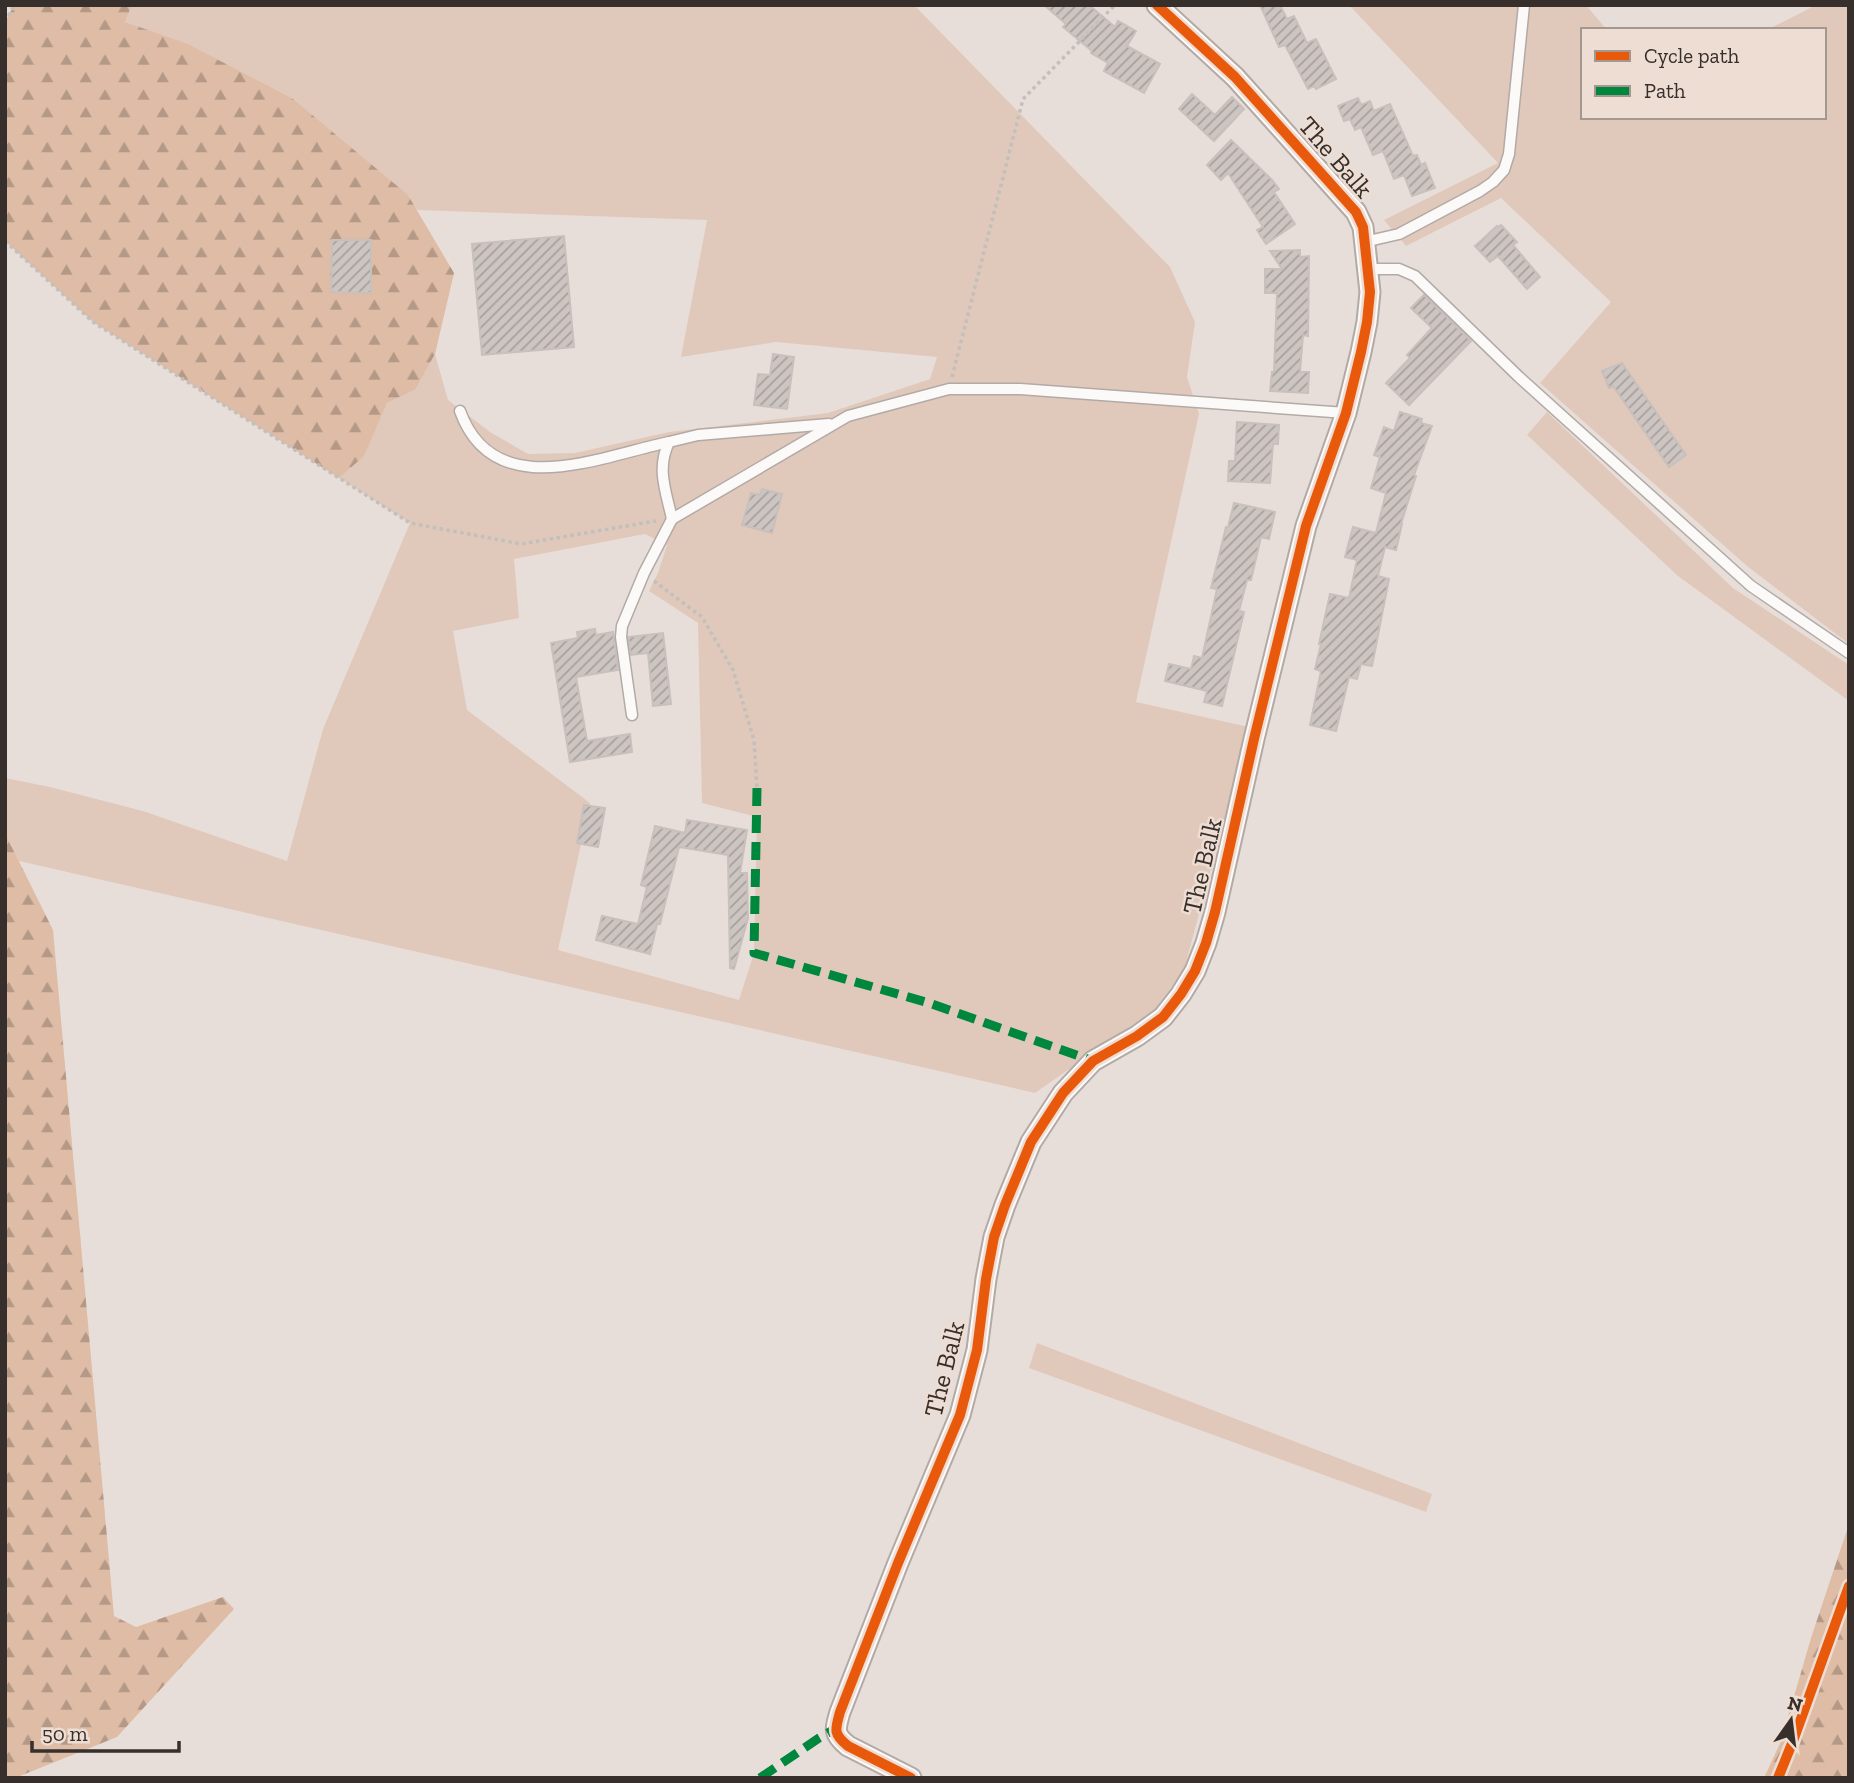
<svg xmlns="http://www.w3.org/2000/svg" width="1854" height="1783" viewBox="0 0 1854 1783" font-family="'Zilla Slab',serif">
<style>
.green{fill:#e0c9bb;fill-rule:evenodd}
.forest{fill:url(#forest-firs)}
.building{fill:url(#building-hatch);stroke:#c8c0bc;stroke-width:2}
.lines{fill:none;stroke-linecap:round;stroke-linejoin:round}
.lane-casing{stroke:#b2aaa6;stroke-width:13}
.street-casing{stroke:#b2aaa6;stroke-width:23}
.path{stroke:#c2bfbc;stroke-width:3.5;stroke-dasharray:3.5 3.5;stroke-linecap:butt}
.lane{stroke:#fcfaf9;stroke-width:10}
.street{stroke:#fcfaf9;stroke-width:19}
.quiet{stroke:#00873e;stroke-width:9;stroke-dasharray:18 9;stroke-linecap:butt}
.cycleway-casing{stroke:#eeddd3;stroke-width:15}
.cycleway{stroke:#e8590c;stroke-width:10}
.labels{text-anchor:middle;stroke-width:5;stroke-linejoin:round;paint-order:stroke}
.street-label{font-size:26px;fill:#362f2c;stroke:#eeddd3}
</style>
<defs>
<pattern id="forest-firs" width="22" height="20" patternUnits="userSpaceOnUse" patternTransform="scale(1.75)"><rect width="22" height="20" fill="#debca6"/><path d="M5 1l3.5 6h-7zM16 11l3.5 6h-7z" fill="#b59987"/></pattern>
<pattern id="building-hatch" width="6" height="6" patternUnits="userSpaceOnUse" patternTransform="scale(1.75)"><rect width="6" height="6" fill="#cdc5c1"/><path d="M-1 1l2-2M0 6l6-6M5 7l2-2" fill="none" stroke="#a7a09d"/></pattern>
</defs>
<rect width="100%" height="100%" fill="#e8ded9"/>
<!-- green -->
<g class="green">
<path d="M132,5H914L1170,267L1195,322L1187,377L1199,414L1136,702L1249,727L1184,970L1155,1009L1035,1093L19,861L5,833V778L50,787L143,811L287,861L323,729L410,523L339,478L364,455L387,403L415,390L435,354L448,400L490,432L528,454L575,453L669,432L828,413L930,379L937,357L776,342L681,357L707,220L417,210L408,195L186,43L125,22ZM645,534L667,545L658,573L649,591L698,623L702,803L757,817L754,953L739,1000L558,950L590,803L467,710L453,631L519,618L514,559Z"/>
<polygon points="1349,5 1586,5 1607,30 1583,30 1583,117 1824,117 1824,30 1767,30 1816,5 1849,5 1849,644 1747,566 1540,383 1611,302 1501,198 1406,246 1384,220 1498,163"/>
<polygon points="1547,412 1733,588 1849,665 1849,701 1678,576 1527,435"/>
<polygon points="1037,1343 1432,1494 1426,1512 1029,1368"/>
</g>
<!-- forest -->
<g class="forest">
<polygon points="14,5 132,5 125,22 186,43 293,99 408,195 454,273 435,354 415,390 387,403 364,456 339,478 93,322 5,241 5,22"/>
<polygon points="5,833 53,930 114,1616 136,1627 223,1597 234,1609 117,1737 15,1778 5,1778"/>
<polygon points="1849,1524 1849,1778 1764,1778 1781,1741 1811,1638"/>
</g>
<!-- building -->
<g class="building">
<polygon points="1044,5 1089,5 1115,27 1118,21 1136,31 1127,46 1160,64 1144,93 1104,71 1108,63 1091,53 1092,51 1063,27 1066,24"/>
<polygon points="1260,5 1280,5 1287,19 1294,16 1307,43 1316,39 1336,79 1316,89 1314,86 1308,89 1285,45 1279,47"/>
<polygon points="1192,94 1215,115 1232,97 1244,109 1214,141 1179,109"/>
<polygon points="1358,98 1361,105 1370,101 1374,111 1390,104 1413,156 1417,155 1421,165 1425,163 1435,188 1412,196 1404,175 1394,179 1383,151 1373,155 1361,127 1355,130 1350,119 1344,121 1338,106"/>
<polygon points="1231,140 1272,180 1279,189 1274,192 1295,224 1266,244 1257,230 1263,227 1228,173 1221,180 1207,165"/>
<polygon points="1501,225 1517,242 1513,245 1540,277 1527,289 1498,256 1490,262 1475,246 1497,226 1498,227"/>
<polygon points="564,236 574,347 482,355 472,244"/>
<polygon points="332,240 371,240 371,293 331,292"/>
<polygon points="1300,250 1300,257 1309,256 1308,336 1303,335 1300,372 1309,372 1308,393 1270,391 1272,372 1274,372 1277,293 1265,293 1265,269 1282,269 1270,251"/>
<polygon points="1424,295 1471,341 1409,405 1386,383 1410,358 1407,355 1432,328 1411,308"/>
<polygon points="773,354 794,357 787,409 754,405 758,374 770,375"/>
<polygon points="1622,363 1686,455 1669,467 1613,386 1609,388 1602,371"/>
<polygon points="1400,412 1422,419 1421,423 1432,426 1414,475 1416,476 1401,524 1402,524 1396,550 1385,547 1378,576 1389,579 1372,666 1361,664 1357,679 1349,677 1336,731 1310,725 1321,671 1315,669 1321,644 1319,644 1330,594 1349,598 1357,560 1345,557 1353,527 1376,533 1386,493 1371,488 1380,457 1374,455 1384,427 1394,431"/>
<polygon points="1237,422 1279,425 1278,444 1273,444 1270,483 1228,481 1229,461 1235,461"/>
<polygon points="762,489 782,494 772,533 742,525 751,493 760,495"/>
<polygon points="1234,503 1275,512 1269,539 1261,537 1251,580 1247,580 1239,611 1244,612 1222,706 1204,702 1207,691 1165,681 1169,664 1191,669 1194,656 1202,658 1217,589 1211,588 1226,527 1228,527"/>
<polygon points="595,629 596,635 613,632 618,670 576,677 587,741 630,734 632,752 570,762 551,643 578,638 577,632"/>
<polygon points="663,633 671,704 653,706 648,653 631,655 628,637"/>
<polygon points="584,805 605,808 598,847 577,843"/>
<polygon points="687,820 747,830 740,873 747,873 748,918 734,969 730,968 728,855 679,847 660,924 657,924 650,954 596,940 602,916 638,924 647,887 641,885 655,826 685,833"/>
</g>
<g class="lines">
<!-- lane casing -->
<g class="lane-casing">
<g id="lane">
<polyline points="1364,242 1399,234 1480,191 1493,182 1504,170 1509,154 1524,5"/>
<polyline points="1367,269 1399,269 1415,276 1519,377 1751,586 1849,653"/>
<path d="M460,411C494,505 601,456 669,442"/>
<path d="M672,519C666,491 656,469 669,442L698,435L829,424"/>
<polyline points="632,715 621,637 622,626 644,573 672,519 848,416 949,389 1020,389 1346,413"/>
</g>
</g>
<!-- street casing -->
<g class="street-casing">
<path id="street" d="M911,1778L848,1746C833,1734 835,1730 840,1712L898,1563L960,1415L977,1350L986,1279L994,1237L1005,1205L1031,1142L1063,1093L1093,1061L1137,1036L1163,1017L1181,994L1195,971L1206,943L1215,912L1254,739L1306,526L1346,413L1361,352L1367,322L1370,292L1363,227L1356,212L1235,77L1157,5"/>
</g>
<!-- path -->
<g class="path">
<polyline points="5,22 14,5"/>
<polyline points="5,241 93,322 410,523 521,544 656,521"/>
<polyline points="952,377 1023,99 1115,5"/>
<polyline points="654,581 702,617 733,670 754,740 757,788"/>
</g>
<!-- lane -->
<use href="#lane" class="lane"/>
<!-- street -->
<use href="#street" class="street"/>
<!-- quiet -->
<g class="quiet">
<polyline points="757,788 754,953 929,1003 1093,1061"/>
<polyline points="760,1778 819,1738 835,1729"/>
</g>
<!-- cycleway casing -->
<g class="cycleway-casing">
<g id="cycleway">
<path d="M911,1778L848,1746C833,1734 835,1730 840,1712L898,1563L960,1415L977,1350L986,1279L994,1237L1005,1205L1031,1142L1063,1093L1093,1061L1137,1036L1163,1017L1181,994L1195,971L1206,943L1215,912L1254,739L1306,526L1346,413L1361,352L1367,322L1370,292L1363,227L1356,212L1235,77L1157,5"/>
<polyline points="1778,1778 1793,1741 1849,1586"/>
</g>
</g>
<!-- cycleway -->
<use href="#cycleway" class="cycleway"/>
</g>
<g class="labels">
<!-- street labels -->
<g class="street-label">
<text transform="translate(1336 157) rotate(49)" y="9">The Balk</text>
<text transform="translate(1202 866) rotate(-77)" y="9">The Balk</text>
<text transform="translate(944 1369) rotate(-76)" y="9">The Balk</text>
</g>
</g>
<!-- border -->
<rect width="1854" height="1783" fill="none" stroke="#362f2c" stroke-width="14"/>
<!-- legend -->
<rect x="1581" y="28" width="245" height="91" fill="#eeddd3" stroke="#a49790" stroke-width="2"/>
<rect x="1595" y="51" width="35" height="10" fill="#e8590c" stroke="#a49790" stroke-width="2"/>
<text x="1644" y="63" font-size="21" fill="#362f2c">Cycle path</text>
<rect x="1595" y="86" width="35" height="10" fill="#00873e" stroke="#a49790" stroke-width="2"/>
<text x="1644" y="98" font-size="21" fill="#362f2c">Path</text>
<!-- north arrow -->
<g transform="translate(1791 1720) rotate(14)" stroke="#eeddd3" stroke-width="5" paint-order="stroke">
<path d="M0-5L12 26L0 18L-12 26Z" fill="#362f2c"/>
<text y="-10" font-size="19" font-weight="bold" text-anchor="middle" fill="#362f2c">N</text>
</g>
<!-- scale -->
<path d="M32 1741v10h147v-10" fill="none" stroke="#362f2c" stroke-width="3.5"/>
<text x="42" y="1741" font-size="21" fill="#362f2c" stroke="#eeddd3" stroke-width="5" paint-order="stroke">50 m</text>
</svg>
